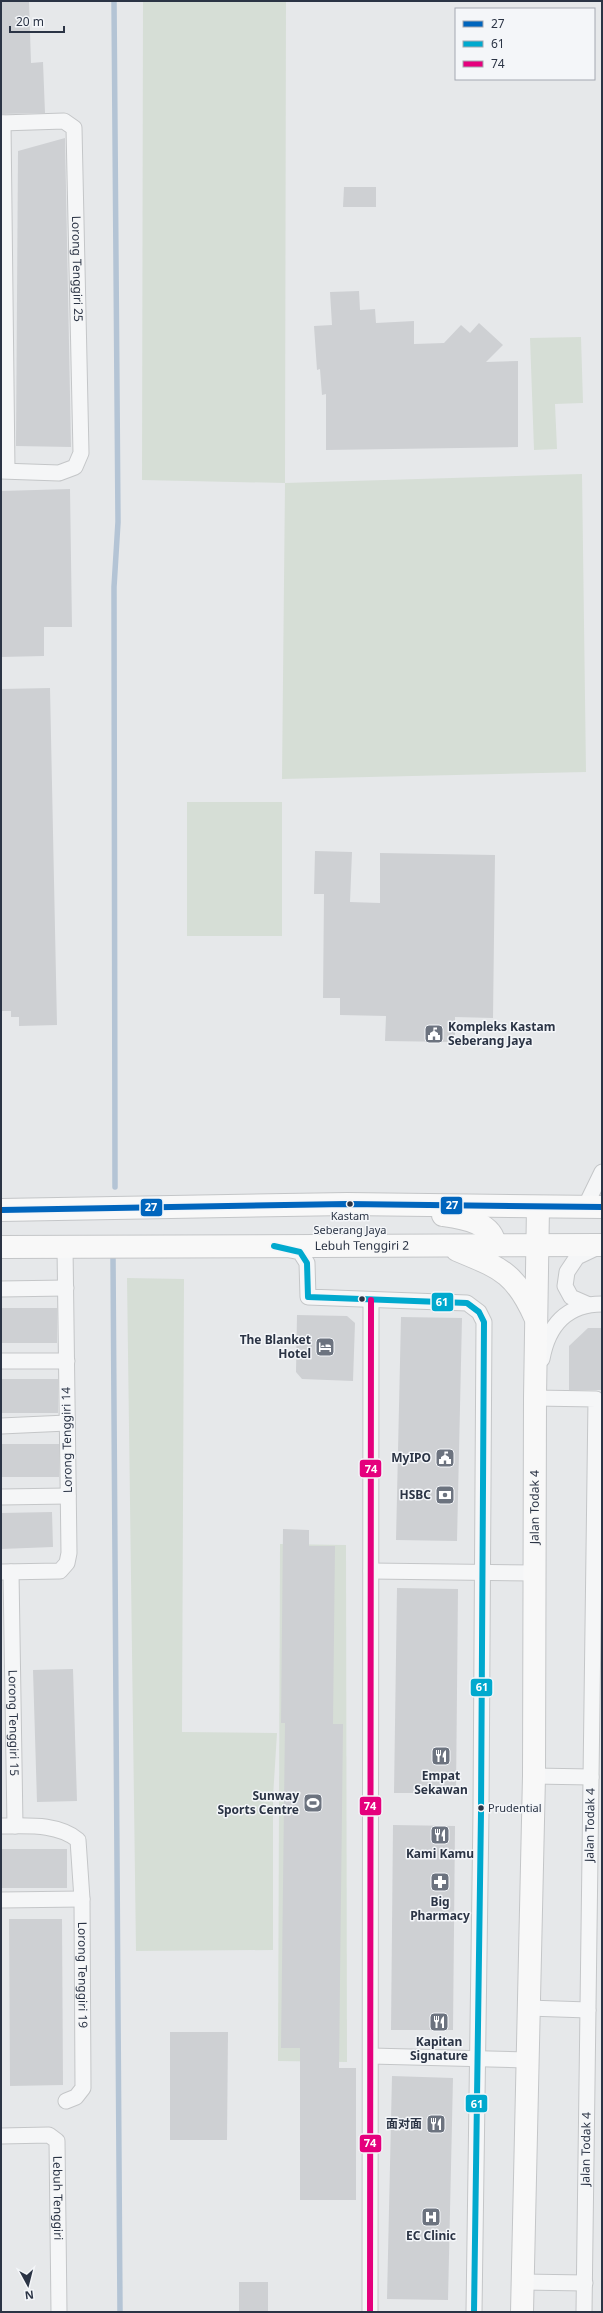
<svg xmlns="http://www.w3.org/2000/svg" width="603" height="2313" viewBox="0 0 603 2313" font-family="'Noto Sans','Noto Sans SC',sans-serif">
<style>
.green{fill:#d6ded6}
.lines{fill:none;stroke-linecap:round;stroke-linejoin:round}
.stream{stroke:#b4c4d5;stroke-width:5.5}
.building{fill:#ced0d3}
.street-casing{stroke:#c4c6c8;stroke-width:17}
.secondary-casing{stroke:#c4c6c8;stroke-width:24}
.street{stroke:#f5f6f7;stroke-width:15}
.secondary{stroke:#f8f8f8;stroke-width:22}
.bus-1-casing{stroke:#f4f6f9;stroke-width:9}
.bus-2-casing{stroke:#f4f6f9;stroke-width:9}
.bus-3-casing{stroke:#f4f6f9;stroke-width:9}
.bus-1{stroke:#0065bd;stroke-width:6}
.bus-2{stroke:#00a9ce;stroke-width:6}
.bus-3{stroke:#e5007d;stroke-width:6}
.bus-dot{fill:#2b3445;stroke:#f4f6f9;stroke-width:1.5}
.labels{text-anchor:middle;stroke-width:3;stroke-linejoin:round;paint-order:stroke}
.bus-label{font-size:11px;fill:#2b3445;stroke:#f4f6f9}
.street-label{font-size:12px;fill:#2b3445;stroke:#f4f6f9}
.poi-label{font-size:12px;font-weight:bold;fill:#2b3445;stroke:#f4f6f9;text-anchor:end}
.line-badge{stroke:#f4f6f9;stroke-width:1.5}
.badge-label{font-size:11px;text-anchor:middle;font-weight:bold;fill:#fff}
</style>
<rect width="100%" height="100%" fill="#e6e8ea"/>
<!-- green -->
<g class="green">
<polygon points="143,1 286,1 285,483 582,474 586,772 282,779 285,483 142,480"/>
<polygon points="581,337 583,403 555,404 557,449 534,450 530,338"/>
<rect x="187" y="802" width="95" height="134"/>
<polygon points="127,1278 184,1279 182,1732 277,1733 273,1797 273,1950 136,1951"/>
<polygon points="280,1544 346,1545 347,2062 278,2061"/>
</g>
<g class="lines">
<!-- stream -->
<g class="stream">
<polyline points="114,1 118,522 114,587 115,1187"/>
<polyline points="113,1257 120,2312"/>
</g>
</g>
<!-- building -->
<g class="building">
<polygon points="1,1 29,1 31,63 43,62 45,113 1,114"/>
<polygon points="65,138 71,447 16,446 18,151"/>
<polygon points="344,187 376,187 376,207 343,207"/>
<polygon points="359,291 360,310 375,309 376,323 414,321 414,344 444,343 461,325 470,333 479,323 503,345 486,362 518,361 518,447 326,450 326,394 322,395 320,369 317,370 314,326 332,325 330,292"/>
<polygon points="70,489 72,627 44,627 44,656 1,657 1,491"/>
<polygon points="50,688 57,1025 19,1026 19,1017 11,1017 11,1011 1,1011 1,689"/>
<polygon points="315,851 352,852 350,902 380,903 380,853 495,855 493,1018 455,1017 455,1042 385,1041 386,1016 340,1015 340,998 323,998 324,894 314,894"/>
<rect x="1" y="1308" width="56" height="35"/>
<polygon points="297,1315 347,1316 355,1323 353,1381 302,1379 296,1372"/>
<polygon points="401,1317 462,1318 457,1541 396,1540"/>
<polygon points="588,1328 602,1328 602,1390 569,1390 569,1346"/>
<rect x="1" y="1379" width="57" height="34"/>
<rect x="1" y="1444" width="58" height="33"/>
<polygon points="52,1512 53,1547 1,1549 1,1513"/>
<polygon points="283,1529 309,1530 309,1546 335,1546 333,1724 343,1724 339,2068 356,2068 356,2200 300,2200 300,2048 281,2048 285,1723 281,1723"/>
<polygon points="397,1588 458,1589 456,1793 394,1793"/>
<polygon points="73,1669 77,1801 37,1802 33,1670"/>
<polygon points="393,1825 455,1826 453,2030 391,2030"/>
<rect x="1" y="1849" width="66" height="39"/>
<polygon points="9,1919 62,1919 63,2085 10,2086"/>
<polygon points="170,2032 228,2032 227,2140 170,2140"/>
<polygon points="392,2076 453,2078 448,2300 387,2299"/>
<rect x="239" y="2282" width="29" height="30"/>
</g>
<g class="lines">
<!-- street casing -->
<g class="street-casing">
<g id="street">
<path id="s1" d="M1,123L64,121L74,128L81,453L75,467L59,473L1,471"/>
<polyline points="3,123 7,470"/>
<polyline points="585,1207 602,1172"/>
<polyline points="286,1249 300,1252 307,1263 308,1297 467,1303 479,1312 484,1322 481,1812 474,2312"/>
<polyline points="1,1289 66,1288"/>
<polyline points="587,1304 571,1297 565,1286 567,1272 577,1257 596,1248"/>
<path d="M542,1359C548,1326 566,1304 602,1304"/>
<polyline points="1,1361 67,1361"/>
<polyline points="537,1389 535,1398 596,1399 584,2312"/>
<polyline points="1,1426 67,1423"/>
<polyline points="1,1497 68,1496"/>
<polyline points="371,1571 535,1573"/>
<polyline points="1,1572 60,1571 67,1563 69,1553 65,1247"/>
<path id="s2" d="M11,1572L15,1826"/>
<polyline points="534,1776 591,1777"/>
<path id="s3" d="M1,1826C27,1826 57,1823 78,1840L82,1899L83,2088L76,2097L66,2101"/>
<polyline points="1,1900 82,1899"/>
<polyline points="528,2008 588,2010"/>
<polyline points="371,2056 527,2060"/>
<path id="s4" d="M1,2136L49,2135L57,2141L59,2312"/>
<polyline points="523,2282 585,2283"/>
<polyline points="370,2312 371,1300"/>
</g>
</g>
<!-- secondary casing -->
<g class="secondary-casing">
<g id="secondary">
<polyline points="1,1210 347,1204 602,1207"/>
<path d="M443,1215C463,1218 493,1222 495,1246"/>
<path id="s5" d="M1,1247L602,1245"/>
<path d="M457,1250C500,1268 515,1272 535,1317"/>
<path id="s6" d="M522,2312L534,1776L535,1398L538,1207"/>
</g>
</g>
<!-- street -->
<use href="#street" class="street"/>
<!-- secondary -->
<use href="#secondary" class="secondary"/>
<!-- bus-1 casing -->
<g class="bus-1-casing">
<polyline id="bus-1" points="1,1210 347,1204 602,1207"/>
</g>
<!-- bus-2 casing -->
<g class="bus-2-casing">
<polyline id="bus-2" points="274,1246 300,1252 307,1263 308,1297 467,1303 479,1312 484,1322 481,1812 474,2312"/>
</g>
<!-- bus-3 casing -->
<g class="bus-3-casing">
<polyline id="bus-3" points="370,2312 371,1300"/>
</g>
<!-- bus-1 -->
<use href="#bus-1" class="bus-1"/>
<!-- bus-2 -->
<use href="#bus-2" class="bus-2"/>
<!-- bus-3 -->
<use href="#bus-3" class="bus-3"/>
</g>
<!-- icons -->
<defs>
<g id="civic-square" transform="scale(1)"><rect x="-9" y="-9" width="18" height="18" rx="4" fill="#6c737f" stroke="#f4f6f9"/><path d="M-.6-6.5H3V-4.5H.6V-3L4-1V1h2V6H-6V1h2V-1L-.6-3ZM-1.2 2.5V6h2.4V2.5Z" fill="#fff"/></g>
<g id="hotel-square" transform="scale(1)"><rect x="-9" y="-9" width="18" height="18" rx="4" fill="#6c737f" stroke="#f4f6f9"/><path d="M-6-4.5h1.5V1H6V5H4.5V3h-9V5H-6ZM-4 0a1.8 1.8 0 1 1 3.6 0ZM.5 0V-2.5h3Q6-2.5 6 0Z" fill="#fff"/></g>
<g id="bank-square" transform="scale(1)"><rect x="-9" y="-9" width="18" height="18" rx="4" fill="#6c737f" stroke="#f4f6f9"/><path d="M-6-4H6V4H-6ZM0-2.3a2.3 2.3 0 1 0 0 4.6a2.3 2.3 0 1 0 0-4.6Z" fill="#fff"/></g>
<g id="restaurant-square" transform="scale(1)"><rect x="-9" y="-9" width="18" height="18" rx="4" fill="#6c737f" stroke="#f4f6f9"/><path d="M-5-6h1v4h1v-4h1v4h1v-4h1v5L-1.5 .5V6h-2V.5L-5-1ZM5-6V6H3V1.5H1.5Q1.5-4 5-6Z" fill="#fff"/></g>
<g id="stadium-square" transform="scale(1)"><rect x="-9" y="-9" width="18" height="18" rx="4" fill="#6c737f" stroke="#f4f6f9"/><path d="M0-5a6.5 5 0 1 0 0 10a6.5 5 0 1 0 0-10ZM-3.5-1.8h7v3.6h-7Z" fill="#fff"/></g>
<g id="pharmacy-square" transform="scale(1)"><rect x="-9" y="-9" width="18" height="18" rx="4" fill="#6c737f" stroke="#f4f6f9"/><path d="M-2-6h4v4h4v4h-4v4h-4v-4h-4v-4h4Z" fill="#fff"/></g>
<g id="hospital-square" transform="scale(1)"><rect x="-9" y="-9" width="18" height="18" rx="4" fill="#6c737f" stroke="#f4f6f9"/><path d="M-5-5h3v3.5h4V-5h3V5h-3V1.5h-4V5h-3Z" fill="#fff"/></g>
</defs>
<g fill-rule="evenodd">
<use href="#civic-square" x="434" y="1034"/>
<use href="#hotel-square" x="325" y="1347"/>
<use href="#civic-square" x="445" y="1458"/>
<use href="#bank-square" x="445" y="1495"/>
<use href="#restaurant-square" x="441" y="1756"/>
<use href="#stadium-square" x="313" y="1803"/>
<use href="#restaurant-square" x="440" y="1835"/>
<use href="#pharmacy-square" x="440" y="1882"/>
<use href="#restaurant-square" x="439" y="2022"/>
<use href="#restaurant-square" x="436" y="2124"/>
<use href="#hospital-square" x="431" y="2217"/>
</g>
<!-- markers -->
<g class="bus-dot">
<circle cx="350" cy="1204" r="3.5"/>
<circle cx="362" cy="1299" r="3.5"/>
<circle cx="481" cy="1808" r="3.5"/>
</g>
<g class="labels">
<!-- bus labels -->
<g class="bus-label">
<text x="350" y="1220">Kastam<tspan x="350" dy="14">Seberang Jaya</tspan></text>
<text x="488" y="1812" text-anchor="start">Prudential</text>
</g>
<!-- street labels -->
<g class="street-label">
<text dy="4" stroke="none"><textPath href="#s1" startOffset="216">Lorong Tenggiri 25</textPath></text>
<text dy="4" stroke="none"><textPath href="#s5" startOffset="361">Lebuh Tenggiri 2</textPath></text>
<text transform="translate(67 1440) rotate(-91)" y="4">Lorong Tenggiri 14</text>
<text dy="4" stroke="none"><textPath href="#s6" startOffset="805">Jalan Todak 4</textPath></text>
<text dy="4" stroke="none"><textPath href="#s2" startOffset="151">Lorong Tenggiri 15</textPath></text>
<text transform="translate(590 1825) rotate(-89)" y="4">Jalan Todak 4</text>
<text dy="4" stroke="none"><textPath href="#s3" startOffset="215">Lorong Tenggiri 19</textPath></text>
<text transform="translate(586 2149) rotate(-89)" y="4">Jalan Todak 4</text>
<text dy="4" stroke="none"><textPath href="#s4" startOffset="115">Lebuh Tenggiri</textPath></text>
</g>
<!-- poi labels -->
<g class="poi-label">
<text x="448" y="1031" text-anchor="start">Kompleks Kastam<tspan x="448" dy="14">Seberang Jaya</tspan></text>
<text x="311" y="1344">The Blanket<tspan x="311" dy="14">Hotel</tspan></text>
<text x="431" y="1462">MyIPO</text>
<text x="431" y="1499">HSBC</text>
<text x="441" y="1780" text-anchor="middle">Empat<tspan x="441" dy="14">Sekawan</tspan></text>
<text x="299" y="1800">Sunway<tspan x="299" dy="14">Sports Centre</tspan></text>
<text x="440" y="1858" text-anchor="middle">Kami Kamu</text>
<text x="440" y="1906" text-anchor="middle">Big<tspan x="440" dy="14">Pharmacy</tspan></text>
<text x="439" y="2046" text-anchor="middle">Kapitan<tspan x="439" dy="14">Signature</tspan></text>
<text x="422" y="2128">面对面</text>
<text x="431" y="2240" text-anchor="middle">EC Clinic</text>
</g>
</g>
<g class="line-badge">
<rect x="440" y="1196" width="23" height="19" rx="4" fill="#0065bd"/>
<rect x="140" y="1198" width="23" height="19" rx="4" fill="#0065bd"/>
<rect x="431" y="1292" width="23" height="20" rx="4" fill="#00a9ce"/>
<rect x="359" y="1459" width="23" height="19" rx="4" fill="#e5007d"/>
<rect x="470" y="1678" width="23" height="19" rx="4" fill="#00a9ce"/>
<rect x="359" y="1796" width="23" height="20" rx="4" fill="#e5007d"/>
<rect x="465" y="2094" width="23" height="19" rx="4" fill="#00a9ce"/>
<rect x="359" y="2134" width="23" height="19" rx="4" fill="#e5007d"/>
</g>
<g class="badge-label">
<text x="452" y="1209">27</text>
<text x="151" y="1211">27</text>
<text x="442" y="1306">61</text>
<text x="371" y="1473">74</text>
<text x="482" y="1691">61</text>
<text x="370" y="1810">74</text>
<text x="477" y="2108">61</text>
<text x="370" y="2147">74</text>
</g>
<!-- border -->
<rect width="603" height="2313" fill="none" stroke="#2b3445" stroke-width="4"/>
<!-- legend -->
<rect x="455" y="8" width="140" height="72" fill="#f4f6f9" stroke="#a4a8b1"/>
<rect x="463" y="21" width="20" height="6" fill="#0065bd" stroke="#a4a8b1"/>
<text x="491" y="28" font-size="12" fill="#2b3445">27</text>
<rect x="463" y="41" width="20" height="6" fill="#00a9ce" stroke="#a4a8b1"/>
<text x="491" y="48" font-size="12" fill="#2b3445">61</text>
<rect x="463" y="61" width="20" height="6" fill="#e5007d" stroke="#a4a8b1"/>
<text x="491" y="68" font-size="12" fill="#2b3445">74</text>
<!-- north arrow -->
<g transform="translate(28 2285) rotate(173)" stroke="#f4f6f9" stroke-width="3" paint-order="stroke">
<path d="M0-3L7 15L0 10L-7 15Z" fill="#2b3445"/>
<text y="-6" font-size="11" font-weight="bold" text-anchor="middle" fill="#2b3445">N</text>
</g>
<!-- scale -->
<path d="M10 26v6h54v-6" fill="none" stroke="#2b3445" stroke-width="2"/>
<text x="16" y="26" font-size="12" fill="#2b3445" stroke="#f4f6f9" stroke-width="3" paint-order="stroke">20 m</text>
</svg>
